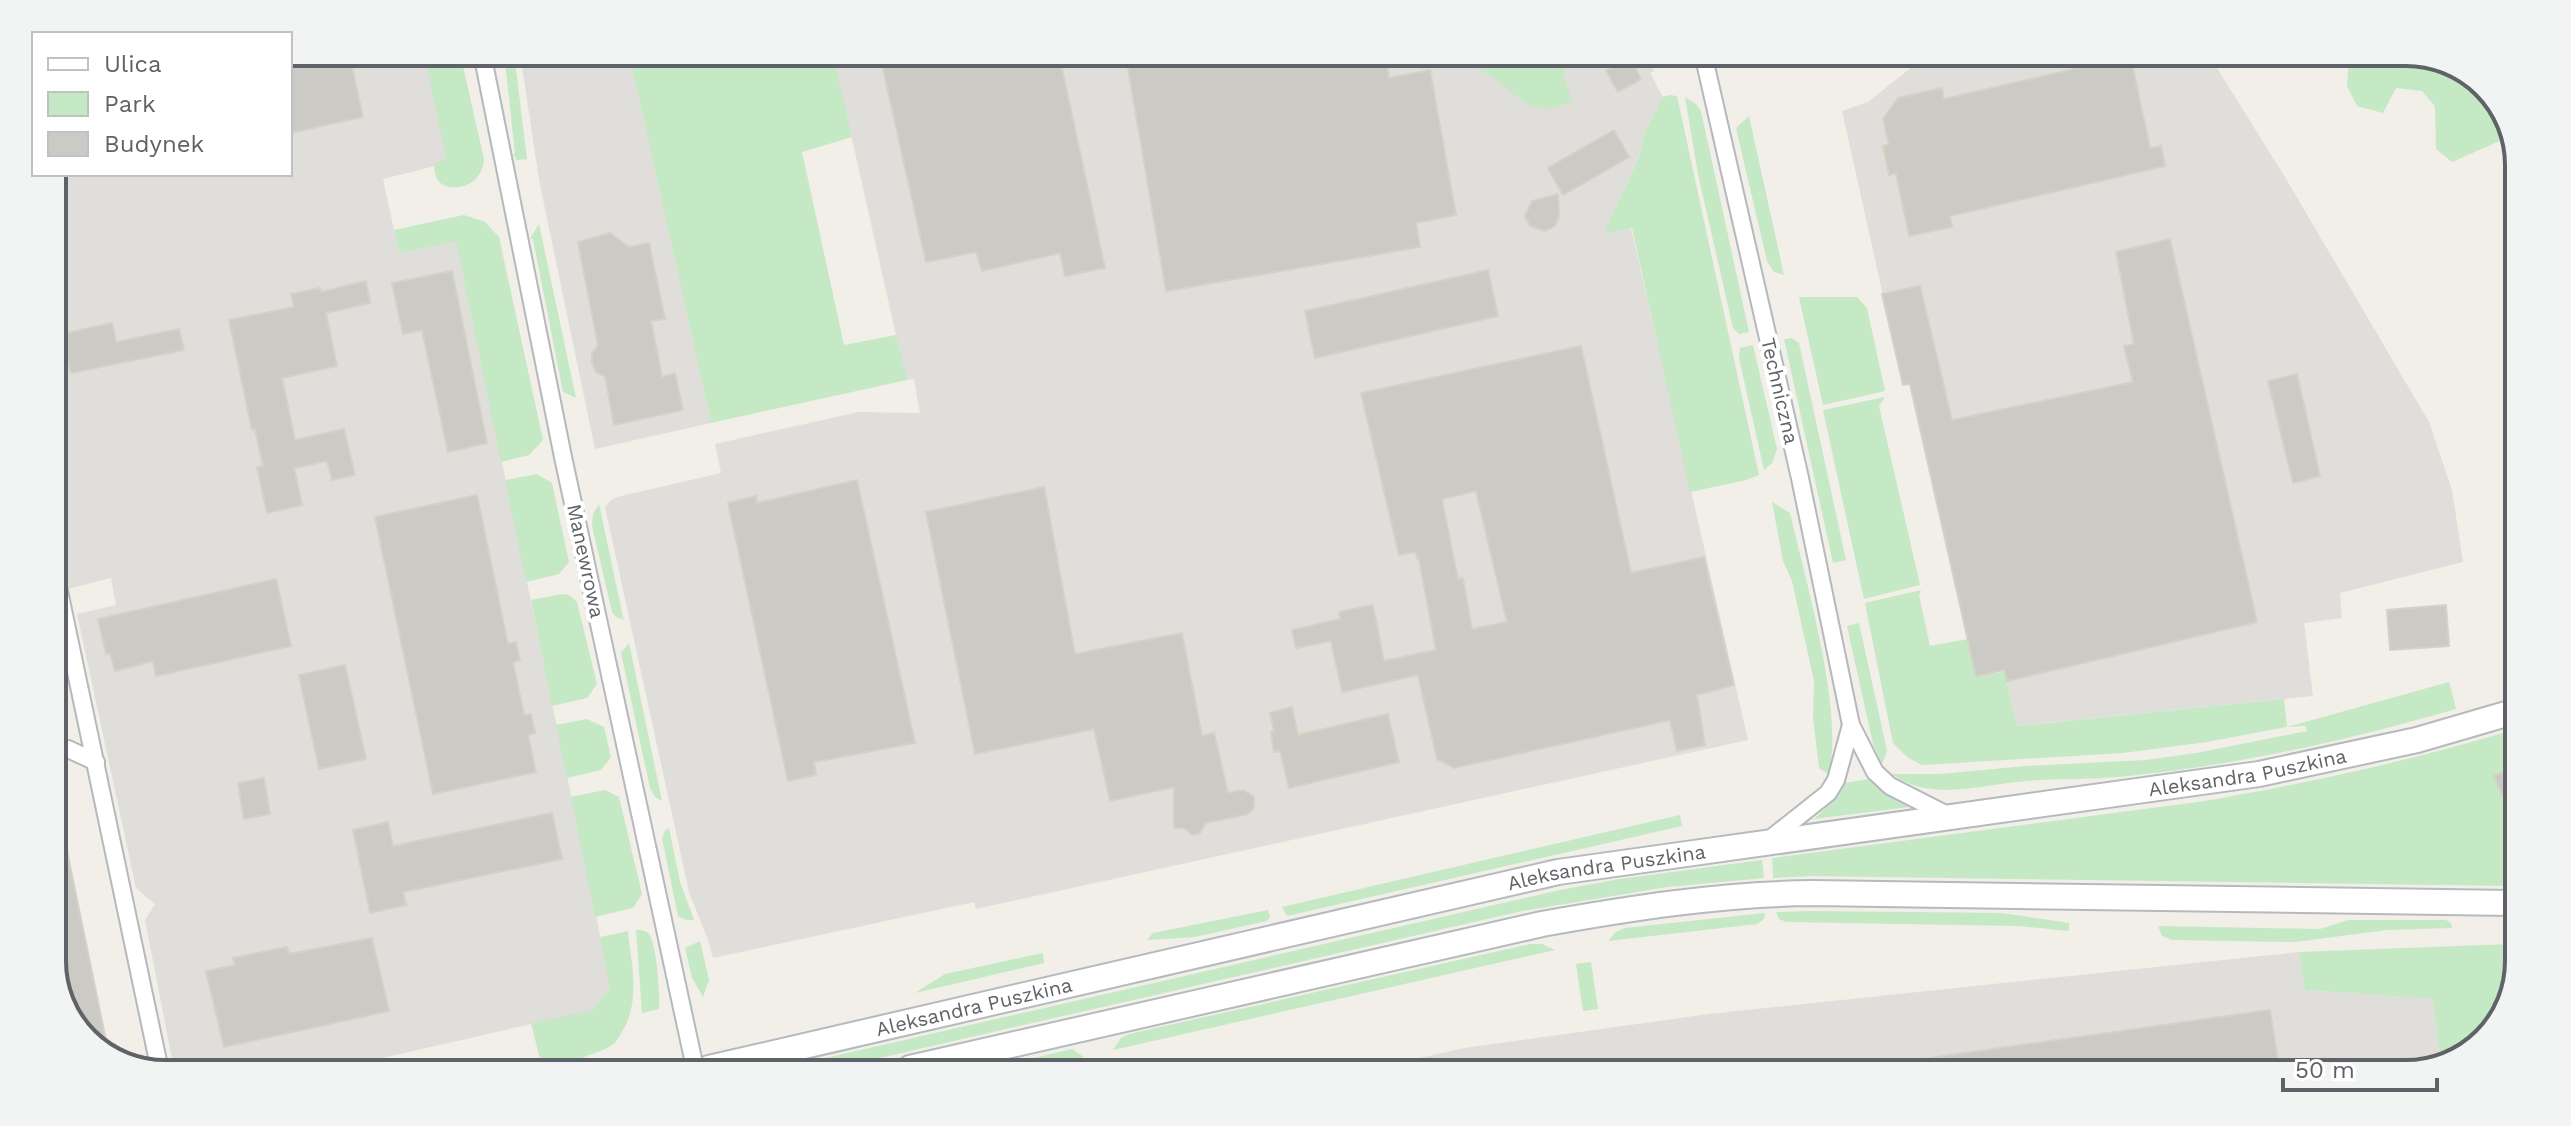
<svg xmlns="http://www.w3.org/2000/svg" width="2571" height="1126" viewBox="0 0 2571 1126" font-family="'Work Sans',sans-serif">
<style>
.industrial{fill:#e0deda}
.green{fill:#c5e8c5}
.building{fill:#cccac5;stroke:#d6d1c6;stroke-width:2;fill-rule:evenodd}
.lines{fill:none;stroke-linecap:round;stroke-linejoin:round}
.street-casing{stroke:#b5b8bc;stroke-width:20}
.secondary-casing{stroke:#b6babf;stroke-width:28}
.street{stroke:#fff;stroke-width:16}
.secondary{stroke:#fff;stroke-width:24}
.labels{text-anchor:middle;stroke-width:8;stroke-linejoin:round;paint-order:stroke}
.street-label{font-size:20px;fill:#5f6368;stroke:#fff}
.rim{fill:none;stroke:#5f6368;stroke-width:4}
</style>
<rect width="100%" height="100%" fill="#f1efe8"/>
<!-- industrial -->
<g class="industrial">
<polygon points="290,52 428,53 451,162 383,179 399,253 456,240 611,988 593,1010 347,1066 189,1066 188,1062 173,1064 145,920 155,904 136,888 77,614 116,605 111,578 52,593 52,174 290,174"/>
<polygon points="520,53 629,54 711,423 595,449 539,180"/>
<polygon points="833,54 1648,57 1654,71 1650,73 1663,97 1644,134 1640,153 1605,233 1631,228 1748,740 976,909 974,902 713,958 708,940 689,892 605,507 611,500 621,496 721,473 715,444 859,412 920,413 914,379 906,380"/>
<polygon points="1922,59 2212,60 2285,177 2429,422 2452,490 2463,562 2340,593 2342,618 2304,623 2313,696 2015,726 2005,670 1910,384 1903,385 1842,111 1868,102"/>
<polygon points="2299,952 2305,990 2433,999 2441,1063 2406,1074 1367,1070 1464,1048 1709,1014"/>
</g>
<!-- green -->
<g class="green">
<path d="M424,53H460L484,159C483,194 429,198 435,164L446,158Z"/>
<polygon points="504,53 514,53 515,61 527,159 517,160 513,154 515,153"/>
<polygon points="629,54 833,54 852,137 802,152 844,345 896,335 907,380 711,423"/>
<path d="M1476,57H1569L1563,75L1572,100C1530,127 1512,83 1478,69Z"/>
<polygon points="2349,60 2433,60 2471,85 2488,102 2497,100 2511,136 2452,162 2436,149 2435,106 2422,91 2396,88 2383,113 2357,106 2347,86"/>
<polygon points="1669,95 1677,96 1759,475 1746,480 1690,492 1632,228 1604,234 1640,154 1644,134 1663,97"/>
<polygon points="1685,97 1696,104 1701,111 1749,332 1739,334 1733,328 1698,174"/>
<polygon points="1749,116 1784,275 1774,272 1767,261 1736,128"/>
<polygon points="464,215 485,222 499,237 543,440 529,455 501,462 456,241 399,253 394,230"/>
<polygon points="539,224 576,398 563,392 533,239 530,239"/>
<polygon points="1799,297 1857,297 1867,308 1885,391 1823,405"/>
<polygon points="1792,338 1799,343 1846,560 1833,563 1784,339"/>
<polygon points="1753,345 1777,449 1772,463 1764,470 1739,358 1740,348"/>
<polygon points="1885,397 1879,406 1920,585 1864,599 1823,410"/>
<polygon points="537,474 552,483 569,562 559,574 526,582 505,480"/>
<path d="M1772,502L1790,513C1804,574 1846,718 1828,774L1819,768L1813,718L1814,681L1792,581L1783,561Z"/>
<polygon points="599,504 623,617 624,620 616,617 612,612 592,526 593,514"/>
<path d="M1921,590L1919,595L1930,646L1968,639L1976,675L2005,672L2016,726L2284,699L2287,727L2449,682L2456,709C2345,741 2234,766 2118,777C2088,780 2058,778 2027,781C1983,784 1931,803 1892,774H1940L2025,766L2146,760L2196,753L2307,731L2305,726L2286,727L2207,742L2123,753L1922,765L1907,757L1893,743L1865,603Z"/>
<polygon points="562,594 569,595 577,602 597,684 587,698 552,706 531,600"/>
<polygon points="1859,623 1887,751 1882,764 1873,744 1847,626"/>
<polygon points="629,643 662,801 655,797 650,788 621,653"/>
<polygon points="587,719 604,727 611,757 601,770 567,778 556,725"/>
<path d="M2513,730L2512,886L1813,876L1773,878L1772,858L2198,802C2305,784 2409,761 2513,730Z"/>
<polygon points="1869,779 1888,795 1909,807 1814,819 1833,801 1844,783"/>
<polygon points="605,790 619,797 642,894 633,908 595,917 571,797"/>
<polygon points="1680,815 1682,826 1287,916 1282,907"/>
<polygon points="669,828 680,882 694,920 686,920 678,916 662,838 665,831"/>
<polygon points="1762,860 1764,878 1667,887 1522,911 836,1068 782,1068 1560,890 1620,879"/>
<polygon points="1268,910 1270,917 1267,921 1195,937 1147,940 1153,933"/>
<polygon points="1813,911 2002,913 2069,923 2069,931 2018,926 1786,922 1779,919 1776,912"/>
<polygon points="1765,913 1764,919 1757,924 1608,941 1616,932 1625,928"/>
<polygon points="2348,920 2446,920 2451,923 2452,928 2387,930 2295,942 2172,940 2162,936 2158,926 2320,929"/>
<path d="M636,930C640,930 644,930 648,933C657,942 660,995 659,1009L642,1013Z"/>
<path d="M628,931C631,964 641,999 623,1030C620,1035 617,1042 612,1045C601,1053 587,1053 572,1064L573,1067H542L531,1023L593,1010L610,988L600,937Z"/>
<polygon points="700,941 709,980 703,997 692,978 685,948"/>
<polygon points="1530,944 1542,944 1555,950 1113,1050 1121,1038 1129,1034"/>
<polygon points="2511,944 2511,1004 2469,1055 2441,1063 2433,999 2305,990 2299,952"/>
<polygon points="1043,953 1044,963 915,993 945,974"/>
<polygon points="1591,962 1598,1009 1583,1011 1576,964"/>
<polygon points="1072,1049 1084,1057 1034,1069 988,1069"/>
</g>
<!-- building -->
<g class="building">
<polygon points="290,52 349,53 363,117 290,133"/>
<polygon points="880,55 1059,55 1105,268 1065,276 1060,253 982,271 976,252 926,262"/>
<polygon points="1126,56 1386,57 1389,78 1430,70 1456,215 1416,223 1420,247 1166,291"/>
<polygon points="1629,57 1641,79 1618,92 1606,71"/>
<polygon points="2117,59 2131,59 2150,148 2161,146 2165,166 1950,216 1952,227 1909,236 1896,173 1889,175 1883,146 1889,144 1883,119 1898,98 1942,88 1944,99"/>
<polygon points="1614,130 1629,157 1563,195 1548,168"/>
<polygon points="1558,194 1559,216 1555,226 1545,231 1530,226 1525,216 1532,201"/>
<polygon points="610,233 629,247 649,243 665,319 651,321 662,377 675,373 683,410 614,425 605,376 597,373 592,364 592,354 598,345 578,242"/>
<polygon points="2170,239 2257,622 2007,681 2004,670 1976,676 1910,384 1903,385 1882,294 1920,286 1952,420 2133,382 2124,346 2134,344 2116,252"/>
<polygon points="1488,270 1498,316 1315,358 1305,311"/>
<polygon points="452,271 487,443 448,452 422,330 403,334 392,283"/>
<polygon points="366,281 370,303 326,313 337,366 282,378 295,440 344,429 355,475 332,480 327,461 294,468 302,505 267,513 257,467 263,466 255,429 252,430 229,320 294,307 291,294 320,288 321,292"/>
<polygon points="112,323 116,342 179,329 184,350 71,373 62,334"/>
<path d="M1581,346L1631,573L1704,557L1734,685L1697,695L1705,745L1677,751L1670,720L1454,768L1437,759L1418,675L1342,692L1331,641L1296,648L1292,630L1340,619L1339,612L1373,605L1384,661L1436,650L1419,559H1417L1416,552L1399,555L1361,393ZM1476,491L1507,622L1472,629L1463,578L1458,579L1442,499Z"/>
<polygon points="2297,374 2320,476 2293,483 2268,381"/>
<polygon points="857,480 915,743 814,762 816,775 788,781 728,503 756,496 757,503"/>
<polygon points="1044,487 1075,654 1182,633 1202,736 1214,733 1228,793 1243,790 1254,797 1254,808 1248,814 1206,823 1200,833 1193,835 1184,828 1174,828 1174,787 1110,801 1094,729 975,754 926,512"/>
<polygon points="477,495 508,644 516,642 520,660 513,662 524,715 531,714 535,733 528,735 536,772 433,794 375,517"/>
<polygon points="276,579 291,646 156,676 153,661 115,671 110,653 106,654 98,619"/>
<polygon points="2446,605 2449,646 2390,650 2387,610"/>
<polygon points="345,665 366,759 319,769 299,675"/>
<polygon points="1292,707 1298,735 1388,714 1399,762 1289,788 1280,751 1274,752 1271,732 1274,731 1270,713"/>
<polygon points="2513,768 2512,819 2494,776"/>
<polygon points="264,778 270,814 244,819 238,783"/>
<polygon points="552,813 562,859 403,892 406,905 370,913 353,830 388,822 393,846"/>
<polygon points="60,817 109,1055 75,1029 52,968 52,818"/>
<polygon points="372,938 389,1011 224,1047 206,971 235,965 233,958 287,947 289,954"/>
<polygon points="2270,1010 2280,1074 1902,1072 1901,1062"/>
</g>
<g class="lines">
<!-- street casing -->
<g class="street-casing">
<g id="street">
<polyline points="482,53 563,457 695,1068"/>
<polyline points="1704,58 1800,478 1851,725 1875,772 1890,786 1951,817"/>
<polyline points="59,591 159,1066"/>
<polyline points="52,748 68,749 96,762"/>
<polyline points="1770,839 1828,793 1836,780 1851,725"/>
</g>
</g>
<!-- secondary casing -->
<g class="secondary-casing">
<g id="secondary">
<path id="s1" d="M709,1068L1558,872L2259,774L2417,740L2513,712"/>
<path d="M910,1068L1542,924C1631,908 1722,894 1813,893L2512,903"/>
</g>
</g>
<!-- street -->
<use href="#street" class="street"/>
<!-- secondary -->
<use href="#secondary" class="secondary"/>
</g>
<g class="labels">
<!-- street labels -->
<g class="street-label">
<text transform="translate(1780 391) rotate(77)" y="7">Techniczna</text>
<text transform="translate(586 561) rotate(78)" y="7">Manewrowa</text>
<text dy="7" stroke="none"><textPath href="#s1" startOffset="1568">Aleksandra Puszkina</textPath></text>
<text dy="7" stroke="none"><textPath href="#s1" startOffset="920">Aleksandra Puszkina</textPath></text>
<text dy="7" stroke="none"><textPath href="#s1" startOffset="272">Aleksandra Puszkina</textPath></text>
</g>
</g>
<!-- crop -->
<path d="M0 0H2571V1126H0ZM165 66H2406A99 99 0 0 1 2505 165V961A99 99 0 0 1 2406 1060H165A99 99 0 0 1 66 961V165A99 99 0 0 1 165 66Z" fill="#f2f3f3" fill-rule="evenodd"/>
<path class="rim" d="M165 66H2406A99 99 0 0 1 2505 165V961A99 99 0 0 1 2406 1060H165A99 99 0 0 1 66 961V165A99 99 0 0 1 165 66Z"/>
<!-- legend -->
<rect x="32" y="32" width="260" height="144" fill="#ffffff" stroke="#bfc1c3" stroke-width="2"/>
<rect x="48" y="58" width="40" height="12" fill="#ffffff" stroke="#bfc1c3" stroke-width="2"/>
<text x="104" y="72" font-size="24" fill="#5f6368">Ulica</text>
<rect x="48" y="92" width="40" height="24" fill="#c5e8c5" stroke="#bfc1c3" stroke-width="2"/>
<text x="104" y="112" font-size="24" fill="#5f6368">Park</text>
<rect x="48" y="132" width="40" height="24" fill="#cccac5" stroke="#bfc1c3" stroke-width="2"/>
<text x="104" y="152" font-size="24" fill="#5f6368">Budynek</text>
<!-- scale -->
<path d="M2283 1078v12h154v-12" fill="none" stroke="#5f6368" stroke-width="4"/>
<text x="2295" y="1078" font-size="24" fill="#5f6368" stroke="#ffffff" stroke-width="6" paint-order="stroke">50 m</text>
</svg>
